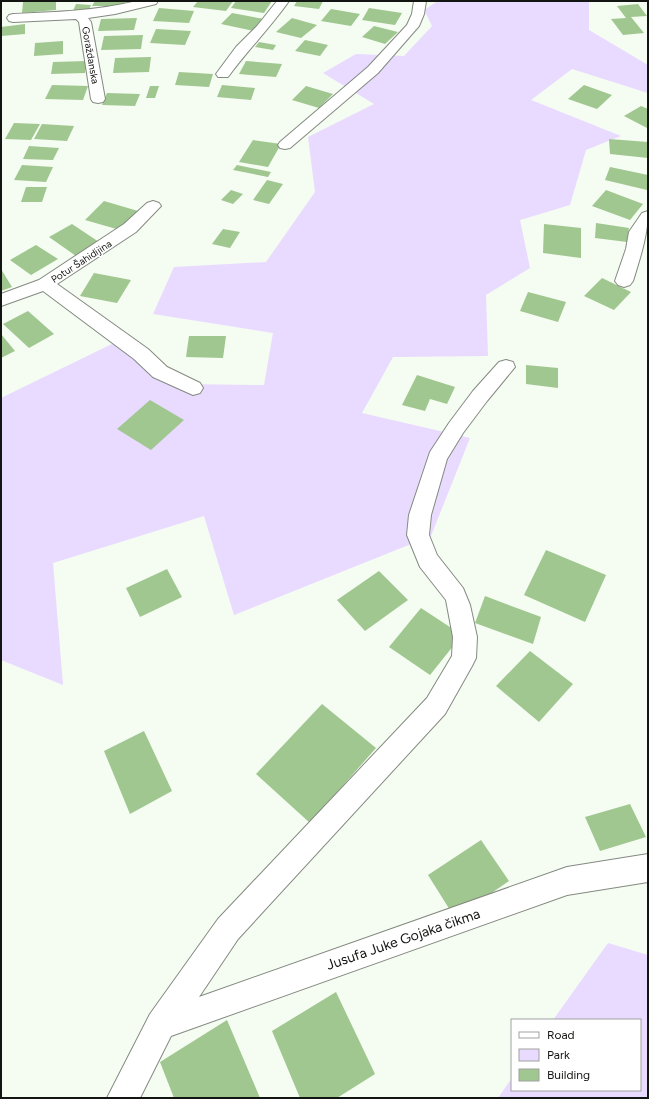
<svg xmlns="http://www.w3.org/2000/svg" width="649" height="1099" viewBox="0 0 649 1099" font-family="Figtree,sans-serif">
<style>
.green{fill:#e9daff}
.building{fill:#a0c78f}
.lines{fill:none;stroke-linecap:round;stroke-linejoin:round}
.minor-casing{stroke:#848a81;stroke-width:2}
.minor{fill:#fff;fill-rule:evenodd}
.labels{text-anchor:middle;stroke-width:3;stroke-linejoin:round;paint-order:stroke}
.far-street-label{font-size:10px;fill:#131512;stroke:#fff}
.near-street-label{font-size:14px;fill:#131512;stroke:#fff}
</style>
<rect width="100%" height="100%" fill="#f5fcf2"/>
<!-- green -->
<g class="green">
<polygon points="438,1 589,1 589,30 648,65 648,93 572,69 531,100 621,136 586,150 570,205 520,220 530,268 486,295 488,356 393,357 362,413 470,438 431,536 234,615 204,516 53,563 63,685 1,660 1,398 114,343 181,384 264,385 273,333 153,314 174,267 266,262 315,192 308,137 374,104 323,73 356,54 404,56 432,26 424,10"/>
<polygon points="608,943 648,955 648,1098 498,1098 512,1078 512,1090 640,1090 640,1020 553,1020"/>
</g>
<!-- building -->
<g class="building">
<polygon points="34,1 56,1 56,10 22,13 23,2"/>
<polygon points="95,1 126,1 124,6 92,6"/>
<polygon points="198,1 233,1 226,11 193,7"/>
<polygon points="236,1 272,1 264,13 231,8"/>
<polygon points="297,1 323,1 319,9 294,6"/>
<polygon points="76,4 91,5 88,12 73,11"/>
<polygon points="638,4 647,16 631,17 644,33 623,35 611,19 626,18 617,6"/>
<polygon points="159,8 194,11 189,23 153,21"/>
<polygon points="369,8 402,13 395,25 362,20"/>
<polygon points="331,9 360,14 351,26 321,21"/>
<polygon points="232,13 264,19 254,31 221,24"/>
<polygon points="137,18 134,30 98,31 101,19"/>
<polygon points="292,18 317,25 301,38 276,32"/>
<polygon points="25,24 25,34 1,36 1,27"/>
<polygon points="374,26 398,32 385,44 362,37"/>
<polygon points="156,29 191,31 185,45 150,43"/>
<polygon points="143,35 141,49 101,50 104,36"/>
<polygon points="305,40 328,45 320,56 295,51"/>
<polygon points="63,41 63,54 34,56 35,43"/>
<polygon points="259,42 276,45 273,50 255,47"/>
<polygon points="151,57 149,72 113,73 115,58"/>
<polygon points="87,61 85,73 51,74 53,62"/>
<polygon points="246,61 282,64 276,77 239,74"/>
<polygon points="179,72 213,74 209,87 175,85"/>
<polygon points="52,85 88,86 83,100 45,99"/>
<polygon points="222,85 255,88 251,100 217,97"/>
<polygon points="584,85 612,95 597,109 568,99"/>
<polygon points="150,86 159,86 155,98 146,98"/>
<polygon points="306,86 333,94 319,108 292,100"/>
<polygon points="107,93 140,94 135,106 102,105"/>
<polygon points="641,106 648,109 647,128 624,116"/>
<polygon points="14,123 40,124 31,140 5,139"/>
<polygon points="42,124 74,126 67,141 34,139"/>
<polygon points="609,139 648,142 648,158 610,154"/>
<polygon points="253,140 281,144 268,167 239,162"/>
<polygon points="29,146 59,148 53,160 23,159"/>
<polygon points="22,165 53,167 46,182 14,180"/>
<polygon points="237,165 271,172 268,177 233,170"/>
<polygon points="610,167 648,175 647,190 605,180"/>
<polygon points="267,180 283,184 269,204 253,200"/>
<polygon points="26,187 47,187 42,202 21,202"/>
<polygon points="231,190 243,194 233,204 221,200"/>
<polygon points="606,190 643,204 630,220 592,206"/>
<polygon points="104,201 138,211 120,230 85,220"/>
<polygon points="596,223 629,228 627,242 595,238"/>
<polygon points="72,224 99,242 76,256 49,237"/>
<polygon points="544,224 581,228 581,258 543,253"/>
<polygon points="223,229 240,232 230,248 212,244"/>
<polygon points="36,245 58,259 31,275 10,260"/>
<polygon points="1,269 12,287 1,291"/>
<polygon points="94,273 131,280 117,303 80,296"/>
<polygon points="602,278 631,292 614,310 584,296"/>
<polygon points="528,292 566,302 558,322 520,311"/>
<polygon points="28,311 54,334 29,348 3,324"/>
<polygon points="1,334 15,351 1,358"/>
<polygon points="189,336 226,336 223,358 186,357"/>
<polygon points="526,365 558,368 558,388 526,384"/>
<polygon points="417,375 455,387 447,404 430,399 425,411 402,405"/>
<polygon points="150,400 184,420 151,450 117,429"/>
<polygon points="546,550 606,575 585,622 524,595"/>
<polygon points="167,569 182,597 140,617 126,588"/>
<polygon points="379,571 408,600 365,631 337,600"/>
<polygon points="485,596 541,617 533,644 475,623"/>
<polygon points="421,608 462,635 430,675 389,647"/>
<polygon points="530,651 573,684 539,722 496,686"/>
<polygon points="322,704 376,748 310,823 256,774"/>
<polygon points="144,731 172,791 130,814 104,751"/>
<polygon points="630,804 646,837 600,851 585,817"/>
<polygon points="481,840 509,881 455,918 428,875"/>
<polygon points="336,992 375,1074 337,1098 300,1098 272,1031"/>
<polygon points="227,1020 260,1098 174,1098 160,1062"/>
</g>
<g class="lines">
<!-- minor casing -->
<g class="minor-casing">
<g id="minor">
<path d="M137,1H158L156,4L115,14L88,18L91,22L105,99L103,102L98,103L93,102L91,99L79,22L76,19L13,22L9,21L7,18L9,15L13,14C55,12 96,11 137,1Z"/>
<path d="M277,1H289C270,28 247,51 228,77H218L216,74L236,47L257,26Z"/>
<polygon points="414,1 426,1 424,14 419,26 378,73 290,148 285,149 280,148 278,145 280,142 368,67 407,25 412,14"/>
<polygon points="153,201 159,203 161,206 136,232 57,284 148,349 167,367 200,383 203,388 200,393 193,395 153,377 134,359 43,291 1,306 1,294 39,280 124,224 147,203"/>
<path d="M648,211C648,235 640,258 633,281L630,285L624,287L618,285L615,281L626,249L629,232L642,213Z"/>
<polygon points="506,360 513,362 515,367 487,401 463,433 447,459 431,515 429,535 437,555 463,588 470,605 477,637 476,658 472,666 445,714 238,939 199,997 567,867 648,854 648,882 567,895 171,1036 140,1098 107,1098 150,1014 218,919 427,698 452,656 453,637 446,600 420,567 407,535 409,515 430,452 449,423 473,391 499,362"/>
</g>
</g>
<!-- minor -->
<use href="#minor" class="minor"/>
</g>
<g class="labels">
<!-- far-street labels -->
<g class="far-street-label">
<text transform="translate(91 55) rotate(80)" y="4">Goraždanska</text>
<text transform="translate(81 261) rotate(-33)" y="4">Potur Šahidijina</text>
</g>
<!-- near-street labels -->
<g class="near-street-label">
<text transform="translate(403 939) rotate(-19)" y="5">Jusufa Juke Gojaka čikma</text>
</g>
</g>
<!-- border -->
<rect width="649" height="1099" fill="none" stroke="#131512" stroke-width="4"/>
<!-- legend -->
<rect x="511" y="1019" width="130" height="72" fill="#ffffff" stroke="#a1a1a0"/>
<rect x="519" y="1032" width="20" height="6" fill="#ffffff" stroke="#a1a1a0"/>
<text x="547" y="1039" font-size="12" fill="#131512">Road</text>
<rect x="519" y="1049" width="20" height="12" fill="#e9daff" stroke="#a1a1a0"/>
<text x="547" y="1059" font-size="12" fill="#131512">Park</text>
<rect x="519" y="1069" width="20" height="12" fill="#a0c78f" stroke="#a1a1a0"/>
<text x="547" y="1079" font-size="12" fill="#131512">Building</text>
</svg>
